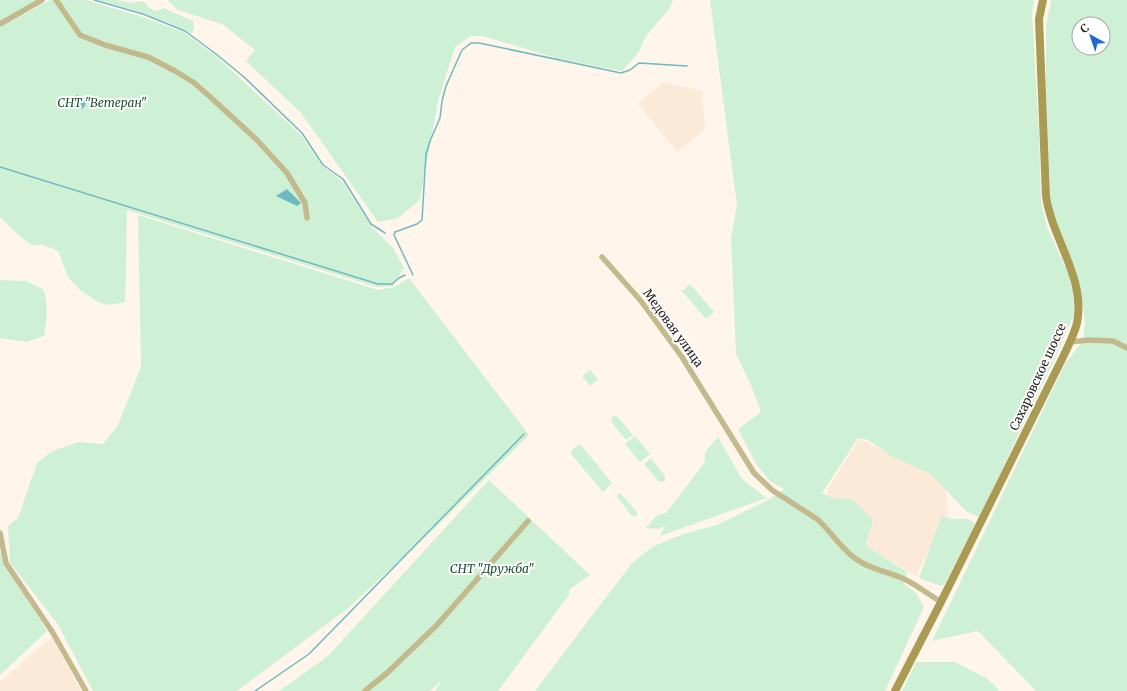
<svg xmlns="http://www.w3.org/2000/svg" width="1127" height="691" viewBox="0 0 1127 691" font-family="Merriweather,serif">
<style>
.built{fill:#fcead8}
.green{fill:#cef1d6;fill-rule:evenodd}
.water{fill:#6ebac2}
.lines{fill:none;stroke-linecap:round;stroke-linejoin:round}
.stream{stroke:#6ebac2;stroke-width:1.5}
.street{stroke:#c2ba8c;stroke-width:5.5}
.secondary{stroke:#a99b54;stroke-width:8}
.labels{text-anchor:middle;stroke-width:4;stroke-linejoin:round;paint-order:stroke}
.park-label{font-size:12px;font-style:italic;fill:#18522e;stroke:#fff}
.street-label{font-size:12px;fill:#25201c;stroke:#fff}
</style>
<rect width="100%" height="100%" fill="#fff5eb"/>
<!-- built -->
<g class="built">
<polygon points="663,82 702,91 705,129 677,152 638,104"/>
<polygon points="859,439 945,479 948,514 916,576 861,543 825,508 828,489"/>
<polygon points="52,637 81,691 0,691 0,682"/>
</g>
<!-- green -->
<g class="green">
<polygon points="0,0 39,0 0,22"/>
<polygon points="50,0 86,0 139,16 183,32 217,57 301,135 322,166 342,181 371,226 393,248 404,268 393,286 377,287 127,210 126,277 125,302 109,305 98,302 81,291 68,277 58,251 43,245 32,245 19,236 0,217 0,27"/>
<polygon points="98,0 116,0 133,3 141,1 146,3 149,8 156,11 164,8 193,21 194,29 191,34 186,30 144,13"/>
<polygon points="167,0 673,0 670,8 646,36 639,52 622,71 559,59 483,36 471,36 455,47 438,101 420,200 398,218 378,222 301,113 246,61 255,50 222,24 178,10"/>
<polygon points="710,0 1034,0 1032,14 1039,132 1041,202 1047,227 1069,275 1073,295 1074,314 1055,358 979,517 967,512 929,473 893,457 868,440 858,438 822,493 832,498 852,499 873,520 865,545 907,572 904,584 916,593 924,607 885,691 535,691 632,563 652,547 683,534 717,525 768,500 784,489 770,481 756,464 738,429 761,412 751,385 736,354 731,238 737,205"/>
<path d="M1051,0H1127V346L1083,339L1085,321L1078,279L1053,213L1050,194L1046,84V24ZM1079,24H1103V48H1079Z"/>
<polygon points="138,215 378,290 395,287 409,278 529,435 438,525 347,609 237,691 93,691 57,623 10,563 8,526 18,518 37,463 52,451 79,442 103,444 118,425 141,367"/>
<path d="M0,280L26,281L43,289C49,304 47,319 44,336L26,342L0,338Z"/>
<polygon points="690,284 714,312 706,319 682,291"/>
<polygon points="1081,343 1113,343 1127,349 1127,691 1036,691 978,631 932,641 1065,364"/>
<polygon points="590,370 598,379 590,386 582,376"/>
<polygon points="616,416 618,417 633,435 626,440 611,422 612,417"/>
<polygon points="635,436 650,454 640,462 625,444"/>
<polygon points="718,437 742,479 767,498 660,536 665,526 658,529 646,528 656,516 666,513 705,462 705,452"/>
<polygon points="578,445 581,445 612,483 603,492 571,454 572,450"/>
<polygon points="651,458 665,476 665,480 664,482 658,481 644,464"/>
<polygon points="489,480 590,575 569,590 569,595 498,691 435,691 441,681 430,691 279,691 328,656"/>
<polygon points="618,493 621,494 637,512 637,516 632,516 617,497"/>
<path d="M942,516C947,517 951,519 956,519C965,519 969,517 975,524L944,585L941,586L919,578Z"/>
<polygon points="0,551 6,566 47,631 0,675"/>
<polygon points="916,662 955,662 988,679 999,691 902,691"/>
</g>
<!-- water -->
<g class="water">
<polygon points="77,95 86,100 85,106 82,109 71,104 70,100"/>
<polygon points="287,189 301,203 297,206 276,196"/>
</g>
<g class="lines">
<!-- stream -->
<g class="stream">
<polyline points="94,0 143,14 185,31 216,54 244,77 302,133 323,165 343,179 371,224 385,233"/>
<polyline points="0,167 378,284 392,284 399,278 405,275"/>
<polyline points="413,275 394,235 395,232 417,224 422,220 426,154 430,141 440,118 442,101 446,86 462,50 471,43 479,43 621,73 630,70 639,63 687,66"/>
<polyline points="255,691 309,654 524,434"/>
</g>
<!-- street -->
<g class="street">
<polyline points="56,0 80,35 105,45 148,57 175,71 193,82 207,94 257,140 287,173 305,203 307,218"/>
<polyline points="0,24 42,0"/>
<path d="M602,257L641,301L682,357L754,473L772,490L817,519C831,531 840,548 856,559C869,569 889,572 904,579C917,585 929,595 941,602"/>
<polyline points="1070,342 1089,340 1113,341 1127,348"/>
<polyline points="0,533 6,563 53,633 86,691"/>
<polyline points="365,691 387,673 437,625 528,521"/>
</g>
<!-- secondary -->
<path class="secondary" d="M895,691L941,602L1063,357C1068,346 1074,335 1077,323C1086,278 1052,239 1046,196L1039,19L1043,0"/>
</g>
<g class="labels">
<!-- park labels -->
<g class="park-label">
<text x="102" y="107">СНТ "Ветеран"</text>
<text x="492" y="573">СНТ "Дружба"</text>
</g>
<!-- street labels -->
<g class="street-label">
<text transform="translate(673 328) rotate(54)" y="4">Медовая улица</text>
<text transform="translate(1038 377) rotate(-65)" y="4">Сахаровское шоссе</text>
</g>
</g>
<!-- north arrow -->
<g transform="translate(1091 36) rotate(320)"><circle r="19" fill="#ffffff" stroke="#a8a6a4"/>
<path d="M0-3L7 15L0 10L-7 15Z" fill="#1c69d3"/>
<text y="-6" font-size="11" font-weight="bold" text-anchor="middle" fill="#25201c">С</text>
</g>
</svg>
